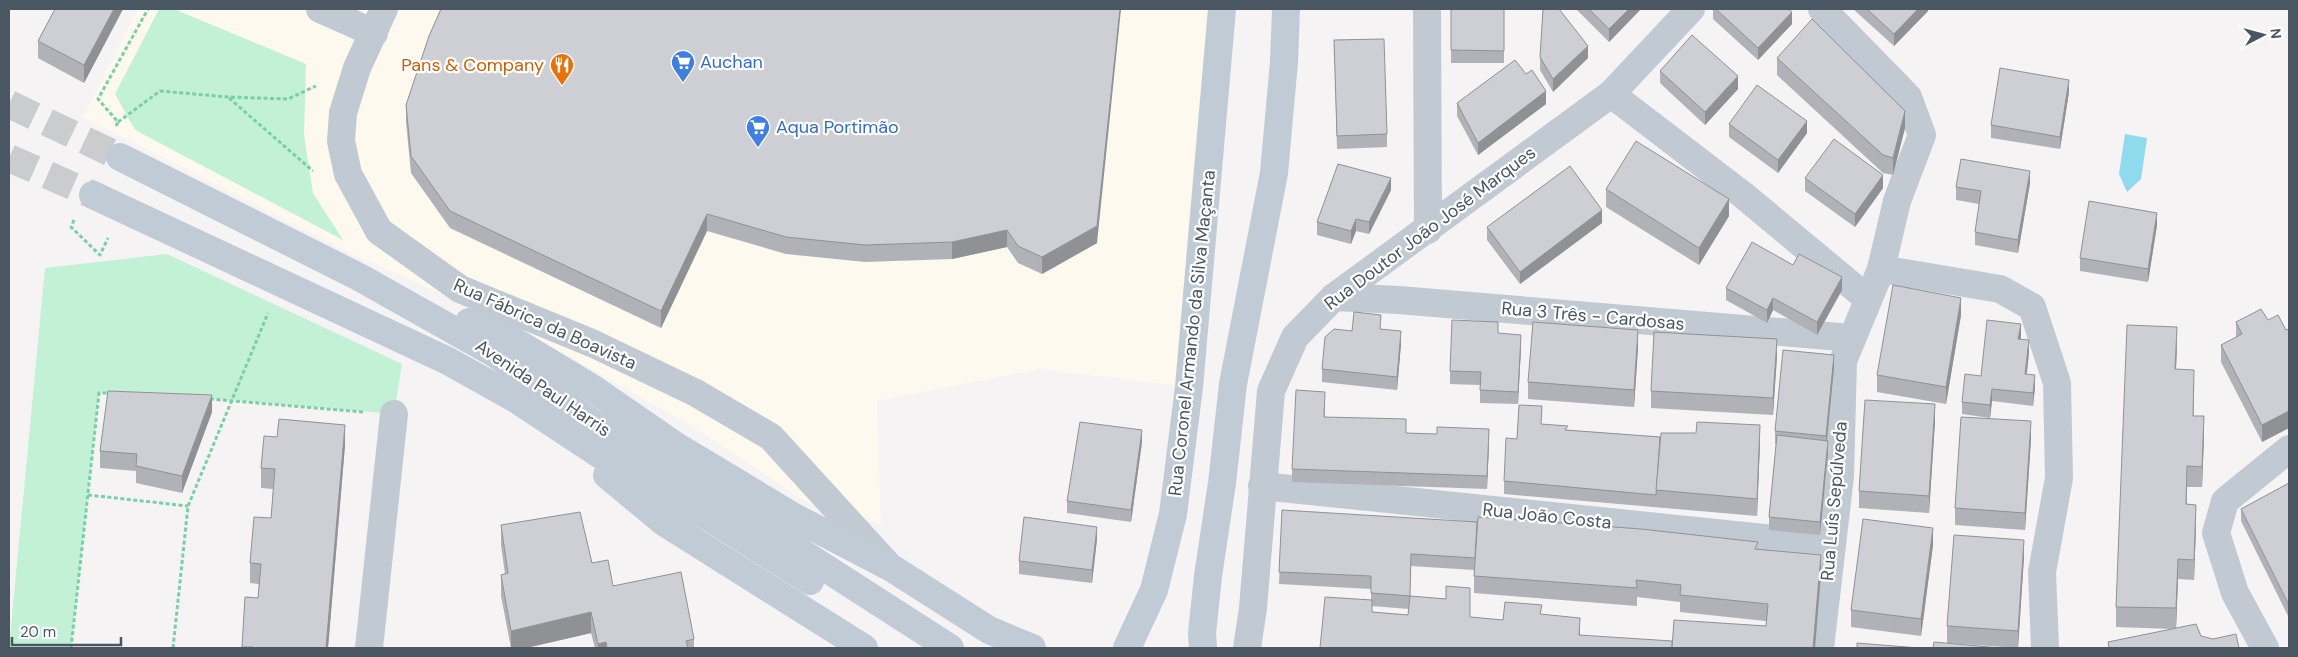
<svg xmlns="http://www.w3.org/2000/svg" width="2298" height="657" viewBox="0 0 2298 657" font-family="'DM Sans',sans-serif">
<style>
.commercial{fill:#fdf9ef}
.green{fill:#c3f1d5}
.water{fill:#90daee}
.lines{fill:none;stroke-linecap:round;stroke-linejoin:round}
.secondary-tunnel{stroke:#caccce;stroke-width:28;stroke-dasharray:28 14;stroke-linecap:butt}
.path{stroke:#7ad0a6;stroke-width:3;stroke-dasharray:4 2.5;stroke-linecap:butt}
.minor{stroke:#c1cad2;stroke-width:28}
.secondary{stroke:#c1cbd6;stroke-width:28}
.wall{fill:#b0b2b7;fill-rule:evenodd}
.shaded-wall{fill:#909195}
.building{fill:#cdcfd5;stroke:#909195}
.labels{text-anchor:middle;stroke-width:4.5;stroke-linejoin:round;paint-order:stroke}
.shop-label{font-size:18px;fill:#366cbe;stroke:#fff;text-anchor:start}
.food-label{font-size:18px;fill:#c56008;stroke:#fff;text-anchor:end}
.street-label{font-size:18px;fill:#4a5661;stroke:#fff}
</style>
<rect width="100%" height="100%" fill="#f5f3f3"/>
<!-- commercial -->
<polygon class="commercial" points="138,9 1222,9 1189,387 1040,369 877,401 881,524 806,502 693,427 514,325 367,261 83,117"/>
<!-- green -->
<g class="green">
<polygon points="159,9 174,9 306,64 304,135 313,193 343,240 135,130 115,94"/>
<polygon points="167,254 402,364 394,414 232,400 99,393 71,648 9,648 45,268"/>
</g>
<!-- water -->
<polygon class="water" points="2125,134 2147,138 2141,179 2127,192 2119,174"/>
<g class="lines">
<!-- secondary-tunnel -->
<g class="secondary-tunnel">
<polyline points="9,104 120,157"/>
<polyline points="9,158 93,195"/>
</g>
<!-- path -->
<g class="path">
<polyline points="229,98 313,171"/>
<polyline points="118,122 160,91 228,97 288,99 316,86"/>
<polyline points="116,126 118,122 98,99 148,9"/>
<polyline points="74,220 71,227 100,255 108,238"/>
<polyline points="210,399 363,412"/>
<polyline points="88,495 188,506"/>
<polyline points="71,648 99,393 111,393"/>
<polyline points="173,648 188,506 268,313"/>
</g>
<!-- minor -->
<g class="minor">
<polyline points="320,9 374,33"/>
<polyline points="384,9 357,68 343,113 341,141 348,174 379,231 460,289 594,344 696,393 771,437 886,563"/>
<polyline points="1427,9 1428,230"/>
<polyline points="1611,94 1743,195 1868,299"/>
<polyline points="1881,269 2000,289 2032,307 2057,383 2059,478 2042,572 2045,648"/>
<polyline points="1334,297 1399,300 1852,338"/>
<polyline points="1262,486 1832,545"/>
<polyline points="369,648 394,414"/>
<polyline points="1247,648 1253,608 1271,391 1295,337 1334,297 1611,94 1691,9"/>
<polyline points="1820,648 1840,476 1843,361 1881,269 1897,201 1922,135 1908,97 1822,9"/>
<polyline points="2265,648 2235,593 2216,533 2225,501 2289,449"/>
</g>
<!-- secondary -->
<g class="secondary">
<polyline points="120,157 359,277 494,353 590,421 737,511 950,648"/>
<polyline points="93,195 448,361 516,399 616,465 710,518 810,581"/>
<polyline points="469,322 509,338 592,388 676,446 794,517 890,567 989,630 1032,648"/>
<polyline points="607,475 665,523 864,648"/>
<polyline points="1127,648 1154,590 1173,514 1189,387 1222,9"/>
<polyline points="1203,648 1202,633 1208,576 1222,483 1233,384 1274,173 1284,62 1286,9"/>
</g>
</g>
<!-- wall -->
<g class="wall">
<polygon points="123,9 84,83 38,58 38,41"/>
<polygon points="1341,9 1373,9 1341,10"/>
<rect x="1451" y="9" width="53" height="54"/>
<polygon points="1576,9 1641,9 1609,42"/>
<polygon points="1713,9 1788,9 1792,24 1758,60 1713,19"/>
<polygon points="1853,9 1928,9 1928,11 1894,46"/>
<polygon points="1334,40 1387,134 1387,147 1337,149"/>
<polygon points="1540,57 1588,58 1553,92 1540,70"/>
<polygon points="1777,58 1905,128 1893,175 1883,173 1777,75"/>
<polygon points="1660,71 1738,89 1705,125 1660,83"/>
<polygon points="2069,92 2060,149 1991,138 1991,125"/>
<polygon points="1457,103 1546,104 1478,155 1457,116"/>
<polygon points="406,105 1097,243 1042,274 1018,263 1007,247 952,259 865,262 786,254 707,231 661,328 450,228 411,173 406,122"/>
<polygon points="1729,124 1807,133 1778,173 1729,137"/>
<polygon points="1805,178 1883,188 1855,227 1805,191"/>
<polygon points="2030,183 2018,253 1975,245 1975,232 1979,204 1956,200 1956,187"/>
<polygon points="1606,189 1729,216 1699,265 1606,207"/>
<polygon points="1391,190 1369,234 1356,231 1351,244 1317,235 1317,222"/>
<polygon points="1602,223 1520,284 1487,240 1487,227"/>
<polygon points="2157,225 2148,282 2080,271 2080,258"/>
<polygon points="1793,265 1842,290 1817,335 1773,310 1767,323 1726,300 1726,288"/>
<polygon points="1961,315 1946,404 1877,392 1877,375"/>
<polygon points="2268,320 2286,330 2289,329 2289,428 2262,442 2221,362 2221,345 2236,337 2236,322"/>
<polygon points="1381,329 1401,344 1397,390 1322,382 1322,369 1352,331"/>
<polygon points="1498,333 1521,347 1518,404 1480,403 1480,385 1450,384 1450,371"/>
<polygon points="2020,339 2029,353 2027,374 2035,387 2033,406 1992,401 1990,418 1962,414 1962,402 1981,376"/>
<polygon points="2177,347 2176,369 2194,390 2193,416 2204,436 2202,487 2187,487 2186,504 2196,525 2194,580 2178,579 2176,628 2239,648 2108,648 2108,642 2173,629 2116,627 2116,607"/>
<polygon points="1638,348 1634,407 1528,399 1528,382"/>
<polygon points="1777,356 1773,415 1651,408 1651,391"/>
<polygon points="1834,368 1827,440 1828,453 1820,535 1769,530 1769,517 1776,444 1775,444 1775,431"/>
<polygon points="1325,405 1325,417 1406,433 1489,442 1487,489 1292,482 1292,469"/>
<polygon points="212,412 182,493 136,483 136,471 100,468 100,451"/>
<polygon points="1935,422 1929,513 1859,508 1859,491"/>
<polygon points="1542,424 1568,430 1660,437 1760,442 1757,516 1504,494 1504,481 1517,439"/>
<polygon points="2031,439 2025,530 1955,525 1955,508"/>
<polygon points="1142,442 1131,522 1067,513 1067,501"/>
<polygon points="345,445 328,648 242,648 245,597 258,598 259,584 250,583 250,563 271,518 273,489 261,488 261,468"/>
<polygon points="2289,483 2289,618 2241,521 2241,509"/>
<path d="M1282,510L1758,550L1821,573L1815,648H1320L1371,600V589L1279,584ZM1411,566L1474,570V593L1637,606V597L1680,602V612L1766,621V626L1672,641L1580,636V630L1542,614L1503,620L1470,617L1410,597ZM1372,606L1409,609L1408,615L1372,612Z"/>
<polygon points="501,525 592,563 613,586 694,639 694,648 595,648 591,633 526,648 511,648 501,596 501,575 505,574 501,545"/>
<polygon points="1097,539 1092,583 1019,574 1019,561"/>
<polygon points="1933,545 1921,636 1851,627 1851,610"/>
<polygon points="2024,557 2018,648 1947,643 1947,626"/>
</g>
<!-- shaded-wall -->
<g class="shaded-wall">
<polygon points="114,9 123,9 84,83 84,65"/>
<polygon points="1120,9 1121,9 1097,243 1042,274 1042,257"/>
<polygon points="1629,9 1641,9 1609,42 1609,29"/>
<polygon points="1918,9 1928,9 1928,11 1894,46 1894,34"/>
<polygon points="1792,12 1792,24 1758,60 1758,48"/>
<polygon points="1588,46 1588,58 1553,92 1553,79"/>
<polygon points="1738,76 1738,89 1705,125 1705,112"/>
<polygon points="2069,80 2069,92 2060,149 2060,137"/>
<polygon points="1546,91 1546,104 1478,155 1478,143"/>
<polygon points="1905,111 1905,128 1893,175 1893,158"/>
<polygon points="1807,121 1807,133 1778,173 1778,160"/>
<polygon points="2030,171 2030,183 2018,253 2018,240"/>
<polygon points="1883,175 1883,188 1855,227 1855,214"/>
<polygon points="1391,178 1391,190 1369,234 1369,222"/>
<polygon points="1729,199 1729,216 1699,265 1699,248"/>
<polygon points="1602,210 1602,223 1520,284 1520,272"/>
<polygon points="2157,213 2157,225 2148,282 2148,269"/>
<polygon points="707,214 707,231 661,328 661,311"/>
<polygon points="1356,219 1356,231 1351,244 1351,231"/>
<polygon points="1007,230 1007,247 952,259 952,242"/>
<polygon points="1842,277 1842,290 1817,335 1817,322"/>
<polygon points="1773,298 1773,310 1767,323 1767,310"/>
<polygon points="1961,298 1961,315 1946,404 1946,387"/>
<polygon points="2021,324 2021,337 2018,351 2018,339"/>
<polygon points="2177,327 2177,347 2175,390 2175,369"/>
<polygon points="1638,330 1638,348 1634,407 1634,390"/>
<polygon points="1401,331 1401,344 1397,390 1397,377"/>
<polygon points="1521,335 1521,347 1518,404 1518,392"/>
<polygon points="1777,339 1777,356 1773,415 1773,398"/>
<polygon points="2029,340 2029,353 2025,386 2025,374"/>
<polygon points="1834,355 1834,368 1826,449 1826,436"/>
<polygon points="2194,370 2194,390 2193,436 2193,416"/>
<polygon points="2035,375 2035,387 2033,406 2033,393"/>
<polygon points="1992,389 1992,401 1990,418 1990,405"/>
<polygon points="212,395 212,412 182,493 182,476"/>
<polygon points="1935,404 1935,422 1929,513 1929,496"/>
<polygon points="2289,411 2289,428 2262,442 2262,425"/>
<polygon points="2204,416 2204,436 2202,487 2202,467"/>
<polygon points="2031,421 2031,439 2025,530 2025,513"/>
<polygon points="345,425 345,445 328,648 326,648"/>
<polygon points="1760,425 1760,442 1757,516 1757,499"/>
<polygon points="1489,429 1489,442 1487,489 1487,476"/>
<polygon points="1142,430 1142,442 1131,522 1131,510"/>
<polygon points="1828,441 1828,453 1820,535 1820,522"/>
<polygon points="2187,466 2187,487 2186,525 2186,504"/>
<polygon points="2196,505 2196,525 2194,580 2194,560"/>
<polygon points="1097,527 1097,539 1092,583 1092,570"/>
<polygon points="1933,528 1933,545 1921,636 1921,619"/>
<polygon points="2024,540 2024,557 2018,648 2018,631"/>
<polygon points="1821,555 1821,573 1815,648 1813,648"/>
<polygon points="2178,559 2178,579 2176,629 2176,608"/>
<polygon points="591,612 591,633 526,648 511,648 511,631"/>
<polygon points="1580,618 1580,630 1579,648 1579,635"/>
<polygon points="606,642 606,648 598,648 598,644"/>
</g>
<!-- building -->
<g class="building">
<polygon points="55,9 114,9 84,65 38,41"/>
<polygon points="441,9 1120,9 1097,226 1042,257 1018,246 1007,230 952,242 865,245 786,237 707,214 661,311 450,211 411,156 406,105 429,36"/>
<polygon points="1451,9 1504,9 1504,51 1451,50"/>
<polygon points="1543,9 1559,9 1588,46 1553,79 1540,57"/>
<polygon points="1589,9 1629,9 1609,29"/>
<polygon points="1716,9 1788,9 1792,12 1758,48"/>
<polygon points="1867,9 1918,9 1894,34"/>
<polygon points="1812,19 1905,111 1893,158 1883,155 1777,58"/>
<polygon points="1692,35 1738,76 1705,112 1660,71"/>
<polygon points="1384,39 1387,134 1337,136 1334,40"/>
<polygon points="1515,60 1526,74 1532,70 1546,91 1478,143 1457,103"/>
<polygon points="2000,68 2069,80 2060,137 1991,125"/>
<polygon points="1757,85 1807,121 1778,160 1729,124"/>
<polygon points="1834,139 1883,175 1855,214 1805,178"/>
<polygon points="1636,141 1729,199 1699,248 1606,189"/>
<polygon points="1961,159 2030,171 2018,240 1975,232 1981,191 1956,187"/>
<polygon points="1338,164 1391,178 1369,222 1356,219 1351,231 1317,222"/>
<polygon points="1570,166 1602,210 1520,272 1487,227"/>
<polygon points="2089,201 2157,213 2148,269 2080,258"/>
<polygon points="1752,242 1793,265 1799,254 1842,277 1817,322 1773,298 1767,310 1726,288"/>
<polygon points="1893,285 1961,298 1946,387 1877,375"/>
<polygon points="2261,309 2268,320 2278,315 2286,330 2289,329 2289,411 2262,425 2221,345 2242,334 2236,322"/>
<polygon points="1354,312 1381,315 1380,329 1401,331 1397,377 1322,369 1325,337 1334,329 1352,331"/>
<polygon points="1452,320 1498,322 1498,333 1521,335 1518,392 1480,390 1481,372 1450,371"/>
<polygon points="1987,320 2021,324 2018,339 2029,340 2025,374 2035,375 2033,393 1992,389 1990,405 1962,402 1965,374 1981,376"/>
<polygon points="1533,322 1638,330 1634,390 1528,382"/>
<polygon points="2127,325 2177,327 2175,369 2194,370 2193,416 2204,416 2202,467 2187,466 2186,504 2196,505 2194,560 2178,559 2176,608 2116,607"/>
<polygon points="1654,332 1777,339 1773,398 1651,391"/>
<polygon points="1783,350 1834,355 1826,436 1775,431"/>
<polygon points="1296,390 1325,392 1324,417 1406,419 1406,433 1437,434 1437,427 1489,429 1487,476 1292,469"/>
<polygon points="108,391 212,395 182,476 136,466 137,454 100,451"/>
<polygon points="1865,400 1935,404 1929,496 1859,491"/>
<polygon points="1519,405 1542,406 1541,424 1568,426 1565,430 1660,437 1656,495 1504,481 1506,438 1517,439"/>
<polygon points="1961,417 2031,421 2025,513 1955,508"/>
<polygon points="279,419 345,425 326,648 252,648 253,647 242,647 245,597 258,598 261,564 250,563 254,517 271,518 275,469 261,468 264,436 277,437"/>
<polygon points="1080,422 1142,430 1131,510 1067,501"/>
<polygon points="1697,422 1760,425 1757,499 1656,490 1661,433 1696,433"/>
<polygon points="1777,435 1828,441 1820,522 1769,517"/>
<polygon points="2289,483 2289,605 2241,509"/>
<polygon points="1282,510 1477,522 1475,558 1411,554 1410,596 1446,599 1446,586 1470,588 1470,617 1503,620 1505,602 1542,605 1540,614 1580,618 1579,635 1672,641 1672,648 1320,648 1325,597 1372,600 1372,612 1408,615 1410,596 1371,593 1371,576 1279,572"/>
<polygon points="580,512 592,563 608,560 613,586 681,572 694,639 686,641 688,648 607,648 606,642 598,644 591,612 511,631 501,575 508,573 501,525"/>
<polygon points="1024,517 1097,527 1092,570 1019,561"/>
<polygon points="1478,517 1641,529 1758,542 1755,549 1821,555 1813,648 1672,648 1674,620 1766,626 1768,604 1680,595 1681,585 1636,580 1637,588 1474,576"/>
<polygon points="1863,519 1933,528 1921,619 1851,610"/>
<polygon points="1954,535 2024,540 2018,631 1947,626"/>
<polygon points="2196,624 2201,636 2213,639 2236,634 2239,648 2109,648 2108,642"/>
<polygon points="1934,642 2000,648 1933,648"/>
<polygon points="1857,643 1919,648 1857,648"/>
</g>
<!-- icons -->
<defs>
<g id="supermarket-pin" transform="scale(1.25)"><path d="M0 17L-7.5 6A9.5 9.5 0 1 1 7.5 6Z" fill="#3f7fe0" stroke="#fff"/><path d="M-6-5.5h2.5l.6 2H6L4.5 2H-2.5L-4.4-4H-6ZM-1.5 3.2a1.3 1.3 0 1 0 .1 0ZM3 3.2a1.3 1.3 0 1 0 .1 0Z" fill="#fff"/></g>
<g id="restaurant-pin" transform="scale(1.25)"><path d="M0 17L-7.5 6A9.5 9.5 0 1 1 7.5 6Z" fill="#e8710a" stroke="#fff"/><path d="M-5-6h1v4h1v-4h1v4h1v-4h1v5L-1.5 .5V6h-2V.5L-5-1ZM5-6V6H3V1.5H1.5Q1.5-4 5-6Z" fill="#fff"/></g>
</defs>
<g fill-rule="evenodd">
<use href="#supermarket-pin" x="683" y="62"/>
<use href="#restaurant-pin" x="562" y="65"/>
<use href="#supermarket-pin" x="758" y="127"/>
</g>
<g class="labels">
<!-- shop labels -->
<g class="shop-label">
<text x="700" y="68">Auchan</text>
<text x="776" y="133">Aqua Portimão</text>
</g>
<!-- food labels -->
<g class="food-label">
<text x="544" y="71">Pans &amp; Company</text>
</g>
<!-- street labels -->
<g class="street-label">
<text transform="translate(1430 228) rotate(-37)" y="6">Rua Doutor João José Marques</text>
<text transform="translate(1593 316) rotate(5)" y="6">Rua 3 Três - Cardosas</text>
<text transform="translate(545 324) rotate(24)" y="6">Rua Fábrica da Boavista</text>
<text transform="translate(1192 333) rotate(-84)" y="6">Rua Coronel Armando da Silva Maçanta</text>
<text transform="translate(543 388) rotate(34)" y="6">Avenida Paul Harris</text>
<text transform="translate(1834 501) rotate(-85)" y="6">Rua Luís Sepúlveda</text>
<text transform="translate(1547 516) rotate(6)" y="6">Rua João Costa</text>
</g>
</g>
<!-- border -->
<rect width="2298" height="657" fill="none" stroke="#4a5661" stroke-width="20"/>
<!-- north arrow -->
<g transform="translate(2263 35) rotate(84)" stroke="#ffffff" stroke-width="4" paint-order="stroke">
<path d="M0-4L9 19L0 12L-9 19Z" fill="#4a5661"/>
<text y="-8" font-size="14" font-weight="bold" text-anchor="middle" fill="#4a5661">N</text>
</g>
<!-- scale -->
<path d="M12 637v8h109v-8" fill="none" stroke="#4a5661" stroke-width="2.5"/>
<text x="20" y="637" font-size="15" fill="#4a5661" stroke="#ffffff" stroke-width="4" paint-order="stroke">20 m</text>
</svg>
